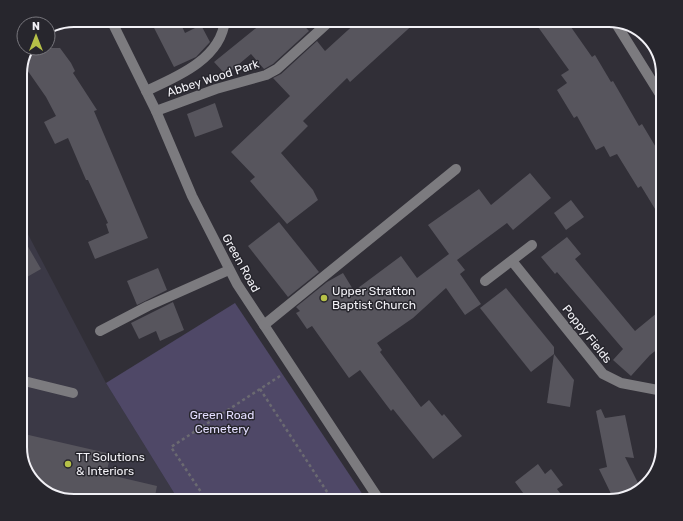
<svg xmlns="http://www.w3.org/2000/svg" width="683" height="521" viewBox="0 0 683 521" font-family="Rubik,sans-serif">
<style>
.built{fill:#3b3946}
.green{fill:#4f4867}
.building{fill:#57555d}
.lines{fill:none;stroke-linecap:round;stroke-linejoin:round}
.path{stroke:#6b6a71;stroke-width:2.5;stroke-dasharray:3 3;stroke-linecap:butt}
.minor{stroke:#7c7b7f;stroke-width:10}
.poi-dot{fill:#b6c148;stroke:#27262d;stroke-width:1.5}
.labels{text-anchor:middle;stroke-width:3;stroke-linejoin:round;paint-order:stroke}
.street-label{font-size:12px;fill:#f2f1f6;stroke:#27262d}
.poi-label{font-size:12px;fill:#f2f1f6;stroke:#27262d;text-anchor:start}
.park-label{font-size:12px;fill:#e3ddfe;stroke:#27262d}
.rim{fill:none;stroke:#f2f1f6;stroke-width:2}
</style>
<rect width="100%" height="100%" fill="#312f37"/>
<!-- built -->
<polygon class="built" points="20,219 106,383 179,501 73,501 41,490 20,451"/>
<!-- green -->
<polygon class="green" points="235,303 367,501 179,501 106,383"/>
<!-- building -->
<g class="building">
<polygon points="150,20 179,20 185,33 201,25 210,42 196,57 174,67"/>
<polygon points="266,20 299,20 309,31 273,64 264,69 251,54 226,75 214,62"/>
<polygon points="359,20 418,20 350,82 347,78 303,121 308,126 281,153 313,190 318,200 287,224 250,181 255,177 231,152 290,96 273,78 281,74 317,41 325,51"/>
<polygon points="533,20 566,20 592,57 595,55 611,82 613,81 639,126 642,124 663,159 663,222 641,186 638,188 617,154 610,157 604,146 596,150 577,116 574,118 557,90 567,83 561,75 569,70"/>
<polygon points="31,48 60,48 71,63 75,71 73,73 97,110 94,111 148,238 95,259 88,242 109,233 106,224 108,223 88,180 86,180 68,138 55,144 44,122 56,116 46,97 23,64"/>
<polygon points="215,103 223,127 195,137 187,114"/>
<polygon points="530,173 551,198 513,230 507,223 457,260 465,270 460,274 481,304 465,315 446,288 413,318 377,343 382,350 380,352 421,407 429,400 442,416 444,414 462,436 433,459 393,409 391,411 360,370 349,378 312,326 307,329 296,313 300,311 296,307 327,282 343,273 354,291 401,256 417,278 449,254 428,225 479,189 491,205"/>
<polygon points="571,200 584,217 566,230 554,213"/>
<polygon points="279,222 319,272 288,297 248,246"/>
<polygon points="20,233 41,269 20,281"/>
<polygon points="567,237 581,254 575,259 635,331 663,308 663,345 650,355 631,376 613,360 623,349 557,272 555,274 541,257"/>
<polygon points="158,268 167,290 137,305 127,281"/>
<polygon points="506,288 554,347 554,354 531,372 480,308"/>
<polygon points="173,302 184,330 160,341 156,331 139,339 131,323"/>
<polygon points="554,354 574,380 570,407 547,403"/>
<polygon points="601,409 605,418 625,415 634,458 625,457 641,489 633,496 614,500 599,469 607,467 596,411"/>
<polygon points="20,433 111,454 106,474 157,486 154,501 73,501 41,490 20,451"/>
<polygon points="538,464 545,474 551,469 563,485 557,489 566,501 529,501 515,482"/>
</g>
<g class="lines">
<!-- path -->
<g class="path">
<polyline points="260,389 333,501"/>
<polyline points="207,501 171,447 280,376"/>
</g>
<!-- minor -->
<g class="minor">
<polyline points="111,20 156,111 192,196 237,284 380,501"/>
<polyline points="615,22 663,99"/>
<path d="M146,91C177,77 221,59 225,20"/>
<polyline points="156,111 216,89 266,75 277,69 331,20"/>
<polyline points="512,261 603,374 621,383 663,391"/>
<polyline points="485,281 532,245"/>
<polyline points="264,325 456,169"/>
<polyline points="100,331 148,306 229,270"/>
<polyline points="20,380 73,393"/>
<polyline points="663,412 663,432"/>
</g>
</g>
<!-- markers -->
<g class="poi-dot">
<circle cx="324" cy="298" r="4"/>
<circle cx="68" cy="464" r="4"/>
</g>
<g class="labels">
<!-- street labels -->
<g class="street-label">
<text transform="translate(213 78) rotate(-18)" y="4">Abbey Wood Park</text>
<text transform="translate(241 263) rotate(61)" y="4">Green Road</text>
<text transform="translate(587 334) rotate(51)" y="4">Poppy Fields</text>
</g>
<!-- poi labels -->
<g class="poi-label">
<text x="332" y="295">Upper Stratton<tspan x="332" dy="14">Baptist Church</tspan></text>
<text x="76" y="461">TT Solutions<tspan x="76" dy="14">&amp; Interiors</tspan></text>
</g>
<!-- park labels -->
<g class="park-label">
<text x="222" y="419">Green Road<tspan x="222" dy="14">Cemetery</tspan></text>
</g>
</g>
<!-- crop -->
<path d="M0 0H683V521H0ZM74 27H609A47 47 0 0 1 656 74V447A47 47 0 0 1 609 494H74A47 47 0 0 1 27 447V74A47 47 0 0 1 74 27Z" fill="#27262d" fill-rule="evenodd"/>
<path class="rim" d="M74 27H609A47 47 0 0 1 656 74V447A47 47 0 0 1 609 494H74A47 47 0 0 1 27 447V74A47 47 0 0 1 74 27Z"/>
<!-- north arrow -->
<g transform="translate(36 36)"><circle r="19" fill="#27262d" stroke="#78777d"/>
<path d="M0-3L7 15L0 10L-7 15Z" fill="#b6c148"/>
<text y="-6" font-size="11" font-weight="bold" text-anchor="middle" fill="#f2f1f6">N</text>
</g>
</svg>
